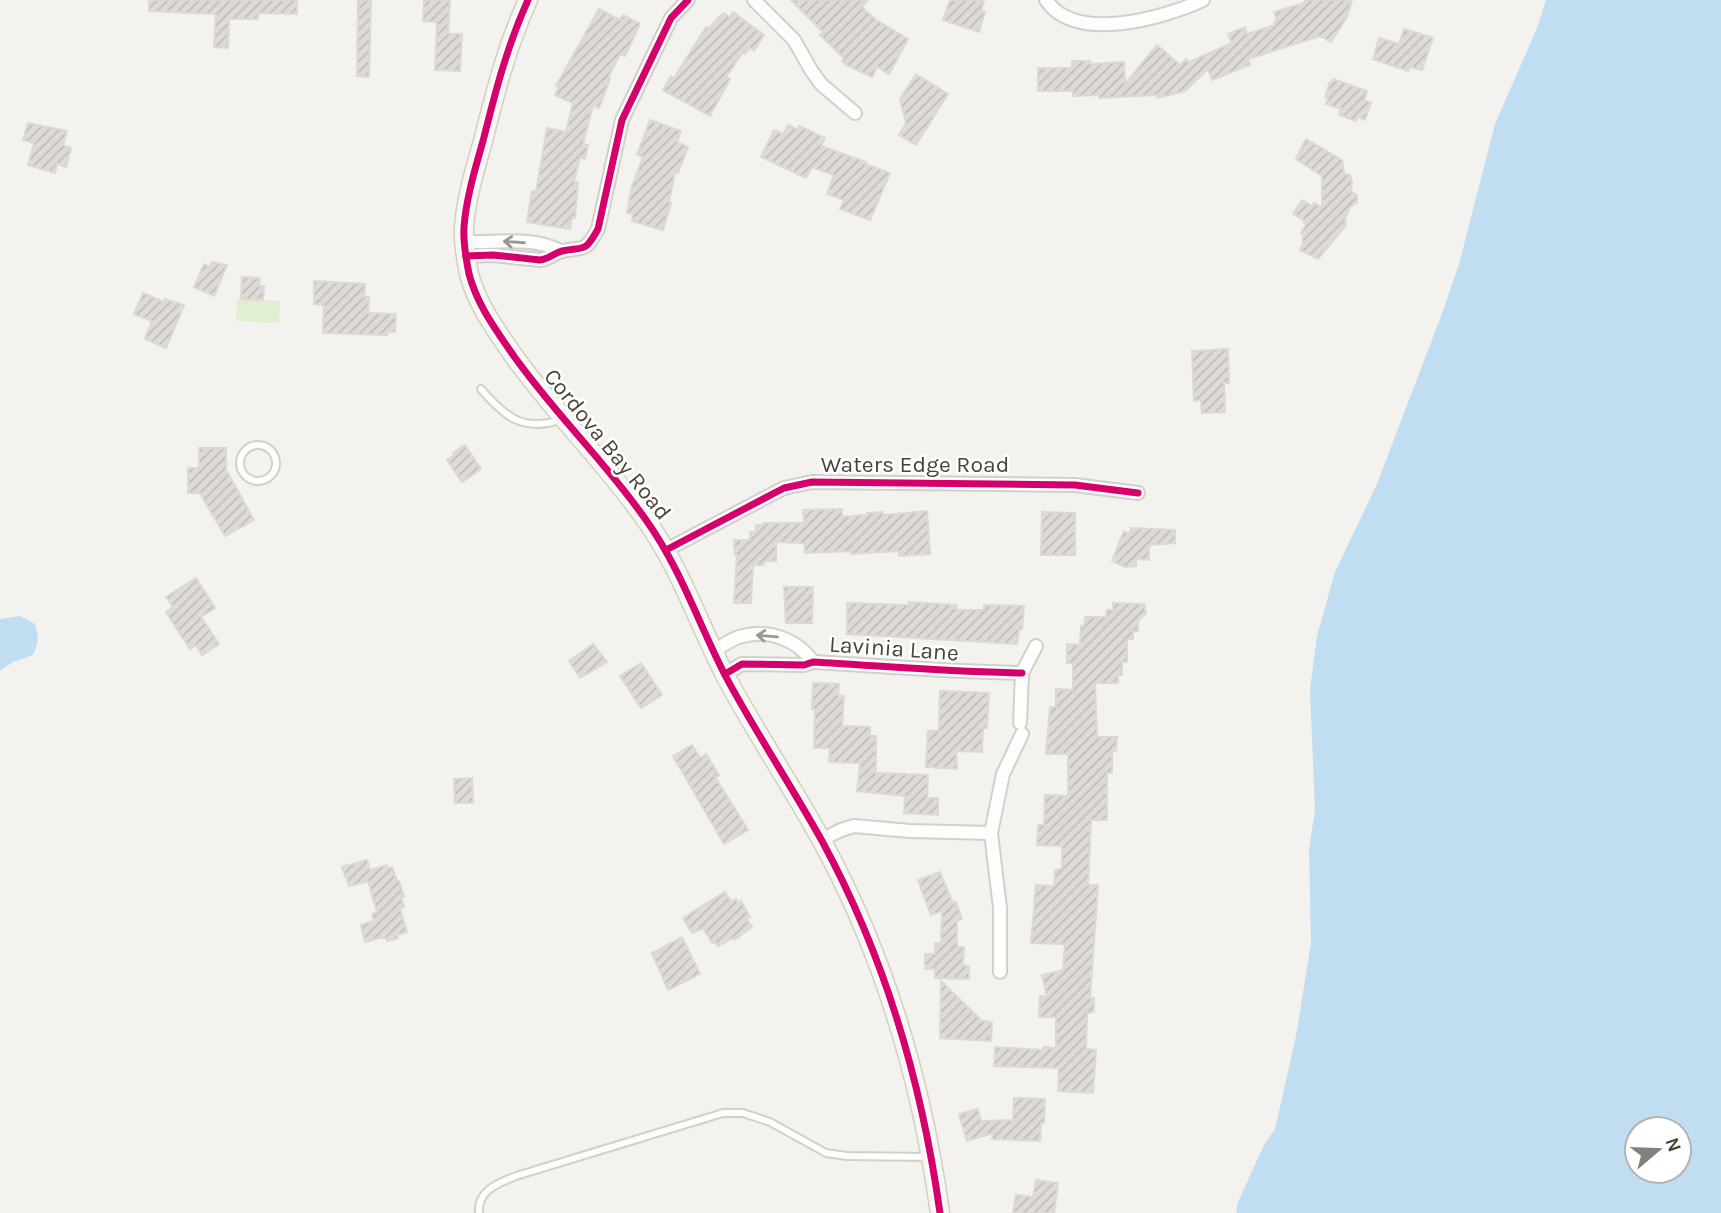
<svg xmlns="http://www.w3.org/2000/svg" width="1721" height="1213" viewBox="0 0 1721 1213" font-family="Karla,sans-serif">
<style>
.park{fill:#e1eecf}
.water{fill:#c0ddf1;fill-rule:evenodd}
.building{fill:url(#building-hatch);stroke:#dcd9d4;stroke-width:2}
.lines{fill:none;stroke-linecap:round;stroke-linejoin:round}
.service-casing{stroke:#d2d0cb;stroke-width:10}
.minor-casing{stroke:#d2d0cb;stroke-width:16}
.secondary-casing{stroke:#d3cfc5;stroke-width:21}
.service{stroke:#fdfdfc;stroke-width:6}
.minor{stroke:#fdfdfc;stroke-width:12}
.secondary{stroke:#f7f6f1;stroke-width:18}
.cycleway-casing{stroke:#fff;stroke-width:11}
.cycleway{stroke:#d6006c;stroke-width:7}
.oneway{stroke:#9b9791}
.labels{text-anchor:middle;stroke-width:5;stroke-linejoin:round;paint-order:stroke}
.street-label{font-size:23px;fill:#4b4439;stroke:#fff}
</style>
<defs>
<pattern id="building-hatch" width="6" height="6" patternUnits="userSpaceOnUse" patternTransform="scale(1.75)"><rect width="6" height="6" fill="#dedbd6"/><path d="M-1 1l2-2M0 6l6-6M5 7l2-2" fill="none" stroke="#c0bdb8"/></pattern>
</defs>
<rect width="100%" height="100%" fill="#f4f2ee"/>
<!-- park -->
<polygon class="park" points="237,299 280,301 279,323 236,321"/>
<!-- water -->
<g class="water">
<path d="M1546,0H1721V1213H1236L1238,1202L1264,1145L1275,1129L1296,1036L1311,943L1309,850L1315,810L1310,689L1317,636L1335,572L1377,484L1441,316L1459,264L1495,124L1537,28ZM1679,1129V1171H1637V1129Z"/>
<path d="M20,616L35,624C39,636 39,642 33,655L13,662L0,671V619Z"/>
</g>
<!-- building -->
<g class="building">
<polygon points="149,0 297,0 297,14 258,13 258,19 229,19 228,48 214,47 216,14 149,11"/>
<polygon points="358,0 371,0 369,77 357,76"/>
<polygon points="424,0 450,0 448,34 462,34 460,71 435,70 437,22 423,21"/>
<polygon points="791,0 868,0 862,7 876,20 908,39 889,74 877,67 872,77 846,65 842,61 844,58 820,35 823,32"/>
<polygon points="950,0 984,0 981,11 985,12 979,32 943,20"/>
<polygon points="1305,0 1352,0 1347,17 1331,42 1320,36 1248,59 1250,65 1212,80 1208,69 1185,91 1157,98 1156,95 1099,98 1099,95 1073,96 1073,91 1038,91 1038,68 1072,68 1072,61 1090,61 1091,64 1124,62 1125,84 1157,45 1180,65 1186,59 1189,62 1232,43 1228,34 1245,27 1247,34 1275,25 1274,22 1277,21 1274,12 1304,3"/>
<polygon points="599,9 620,20 623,15 640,24 625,56 620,54 608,78 610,79 599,108 593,105 583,144 588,145 585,159 580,157 574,182 578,182 575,218 572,217 570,229 527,222 532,191 536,192 547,128 566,132 573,103 555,95 559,87 556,86"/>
<polygon points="733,12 764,35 754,51 749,48 745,54 743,52 726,77 730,79 710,116 663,90 671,76 674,78 706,27 708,29 723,13 730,17"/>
<polygon points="1404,29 1433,38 1422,70 1410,67 1408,71 1373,59 1379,38 1399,44"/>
<polygon points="916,74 948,94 916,145 899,135 906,123 900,99"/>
<polygon points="1333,79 1367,91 1364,100 1371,103 1365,120 1357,117 1356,121 1339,115 1341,109 1326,104 1328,98 1325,97 1330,82 1332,83"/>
<polygon points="650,120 681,131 677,142 688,147 678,173 675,172 669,202 671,203 663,230 632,221 633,214 627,213 631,189 643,157 637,155"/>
<polygon points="28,123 67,131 63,145 71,148 66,167 57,164 55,173 28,165 34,143 23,140"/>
<polygon points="788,125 798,130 799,126 825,138 821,146 866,162 865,164 890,173 870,220 840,209 844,200 827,194 834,175 812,167 806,178 761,157 774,130 783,134"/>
<polygon points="1306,139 1342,160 1344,174 1350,175 1352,182 1351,192 1357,195 1357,203 1350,207 1345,220 1346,225 1318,259 1300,250 1304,242 1302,240 1304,236 1301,233 1306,224 1303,222 1304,220 1293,214 1302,200 1312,206 1314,203 1322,207 1322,176 1296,159"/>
<polygon points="212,262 227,265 214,296 194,287 204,264 210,267"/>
<polygon points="242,277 260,278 259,286 264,286 263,300 241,299"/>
<polygon points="314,281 365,284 364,297 369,297 368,313 396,314 395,332 387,332 387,335 323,333 324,305 314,304"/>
<polygon points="143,293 164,302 165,299 184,305 166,348 145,339 152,321 134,314"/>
<polygon points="1228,349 1229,383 1224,383 1225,412 1202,413 1201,400 1194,401 1192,351"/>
<polygon points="465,445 481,469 462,482 447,460 454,455 453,453"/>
<polygon points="199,448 226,448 226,470 254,520 225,536 200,493 188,493 188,468 199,468"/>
<polygon points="842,509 842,517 867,515 867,513 883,512 883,515 927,511 930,554 899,556 899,551 851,554 851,551 805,553 804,543 776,542 776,561 764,561 764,565 753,565 751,603 734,603 737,555 735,555 734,540 750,540 750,532 756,532 756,525 763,525 764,523 804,523 803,510"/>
<polygon points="1042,512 1075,513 1075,555 1041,555"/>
<polygon points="1131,528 1175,530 1175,543 1149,545 1149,560 1136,559 1136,566 1125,567 1112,561 1124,531 1129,534"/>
<polygon points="196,578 215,608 201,617 219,644 202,655 196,645 190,649 166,612 173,607 166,597"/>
<polygon points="784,587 813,587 812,623 786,623"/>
<polygon points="909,602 957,605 956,610 984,610 984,605 1024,606 1022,629 1019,629 1017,644 847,634 847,603 909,605"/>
<polygon points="1113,603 1144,604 1146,613 1138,621 1138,631 1133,631 1133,639 1127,639 1127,662 1122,662 1122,675 1118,675 1118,683 1095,683 1097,737 1117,737 1116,751 1112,751 1112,773 1107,773 1107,820 1091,820 1088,885 1098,885 1090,998 1094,998 1094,1012 1087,1013 1086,1049 1096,1050 1093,1093 1058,1091 1059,1068 994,1066 995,1047 1043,1050 1044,1047 1056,1048 1056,1017 1039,1017 1040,996 1047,997 1042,975 1063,970 1065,944 1031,943 1036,885 1054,886 1055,870 1062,869 1062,846 1037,845 1038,825 1044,825 1045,795 1068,796 1068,754 1046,754 1050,707 1056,707 1056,689 1073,690 1073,663 1067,663 1067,644 1080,645 1081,626 1084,626 1085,617 1106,617 1107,610 1113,610"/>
<polygon points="593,644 607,662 580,678 569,661"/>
<polygon points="641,663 662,695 641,708 620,676"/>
<polygon points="813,683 839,684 838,695 844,696 842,726 870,727 870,736 876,736 876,773 928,775 927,798 938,798 938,815 904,813 905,796 857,791 860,763 829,762 830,748 814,748 815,709 812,709"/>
<polygon points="940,691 989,693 987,728 983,728 982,752 956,751 957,769 926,767 928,731 939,731"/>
<polygon points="692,745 700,758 706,754 719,775 715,777 748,830 724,844 673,756"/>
<polygon points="472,778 473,803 455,803 454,779"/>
<polygon points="367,860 370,870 387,865 388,869 392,867 397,881 399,881 404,897 401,898 404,907 400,909 407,932 397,935 398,938 387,941 386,938 380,938 365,942 361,925 374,921 372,914 377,912 368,881 349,886 342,867"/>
<polygon points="940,872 953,904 956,902 962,919 957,921 957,947 964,947 963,966 969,966 969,979 935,978 935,969 925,969 925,954 935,954 935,943 941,943 942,911 931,915 918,880"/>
<polygon points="725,892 731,902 736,899 738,903 741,901 750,917 746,918 752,927 734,940 733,938 718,946 715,942 712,943 703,928 692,933 683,918"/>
<polygon points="682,937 700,974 668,990 652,953"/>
<polygon points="941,981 981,1020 992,1023 991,1041 940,1038"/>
<polygon points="1014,1098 1045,1099 1044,1123 1041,1123 1040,1141 992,1139 993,1133 967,1141 959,1114 978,1109 981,1121 1013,1120"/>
<polygon points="1036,1180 1058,1183 1054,1213 1013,1213 1016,1195 1033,1197"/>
</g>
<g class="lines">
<!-- service casing -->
<g class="service-casing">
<g id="service">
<path d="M481,389C504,416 522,432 560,420"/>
<circle cx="258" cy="463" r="18"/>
<path d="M479,1213C477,1190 499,1183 516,1176L723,1113H743L770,1122L826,1153L847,1156L930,1157"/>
</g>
</g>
<!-- minor casing -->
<g class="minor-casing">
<g id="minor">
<polyline points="754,0 794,40 811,70 821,84 855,113"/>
<path d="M1046,0C1075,44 1164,18 1203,0"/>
<path d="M465,242C496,243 533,236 561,251"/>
<path d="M466,256L493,255L540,260C549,259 554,253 562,251C585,246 584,254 598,229L622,120L671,18L688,0"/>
<polyline points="666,550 784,488 812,482 1075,485 1138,493"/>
<path d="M714,651C722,646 730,640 739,637C767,628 797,639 813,662"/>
<path d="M725,674L742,664L804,665L813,662C883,666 952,672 1022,673"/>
<polyline points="1020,723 1022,673 1036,646"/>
<polyline points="821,840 841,830 854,826 910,831 991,833"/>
<polyline points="1000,972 1000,908 991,833 1003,774 1022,734"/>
</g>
</g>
<!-- secondary casing -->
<g class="secondary-casing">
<path id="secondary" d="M528,0C507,46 495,93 483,141C475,169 466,199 464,227C463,243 466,259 469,274C477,304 494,327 511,352C552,411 605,461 646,520C681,569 699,625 726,677C756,733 791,785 822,841C884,955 922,1084 940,1213"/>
</g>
<!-- service -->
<use href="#service" class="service"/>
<!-- minor -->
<use href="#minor" class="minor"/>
<!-- secondary -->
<use href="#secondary" class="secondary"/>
<!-- cycleway casing -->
<g class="cycleway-casing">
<g id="cycleway">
<path d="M528,0C507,46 495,93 483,141C475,169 466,199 464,227C463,243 466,259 469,274C477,304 494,327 511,352C552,411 605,461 646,520C681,569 699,625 726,677C756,733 791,785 822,841C884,955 922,1084 940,1213"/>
<path d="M466,256L493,255L540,260C549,259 554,253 562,251C585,246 584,254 598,229L622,120L671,18L688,0"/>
<polyline points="666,550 784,488 812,482 1075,485 1138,493"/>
<path d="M725,674L742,664L804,665L813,662C883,666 952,672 1022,673"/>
</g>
</g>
<!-- cycleway -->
<use href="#cycleway" class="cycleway"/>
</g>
<!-- one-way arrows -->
<defs><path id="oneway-shaft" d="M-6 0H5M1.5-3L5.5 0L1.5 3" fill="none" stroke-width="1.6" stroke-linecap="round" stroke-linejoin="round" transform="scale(1.75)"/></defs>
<g class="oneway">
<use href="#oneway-shaft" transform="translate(514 242) rotate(-176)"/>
<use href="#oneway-shaft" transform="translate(767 636) rotate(-175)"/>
</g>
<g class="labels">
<!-- street labels -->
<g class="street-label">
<text transform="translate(608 444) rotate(51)" y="8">Cordova Bay Road</text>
<text x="915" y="472">Waters Edge Road</text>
<text transform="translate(894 648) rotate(4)" y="8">Lavinia Lane</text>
</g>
</g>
<!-- north arrow -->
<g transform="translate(1658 1150) rotate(71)"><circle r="33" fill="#ffffff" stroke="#b7b4b0" stroke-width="2"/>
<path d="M0-5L12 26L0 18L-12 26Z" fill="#868178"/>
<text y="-10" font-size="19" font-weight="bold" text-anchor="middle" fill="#4b4439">N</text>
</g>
</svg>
